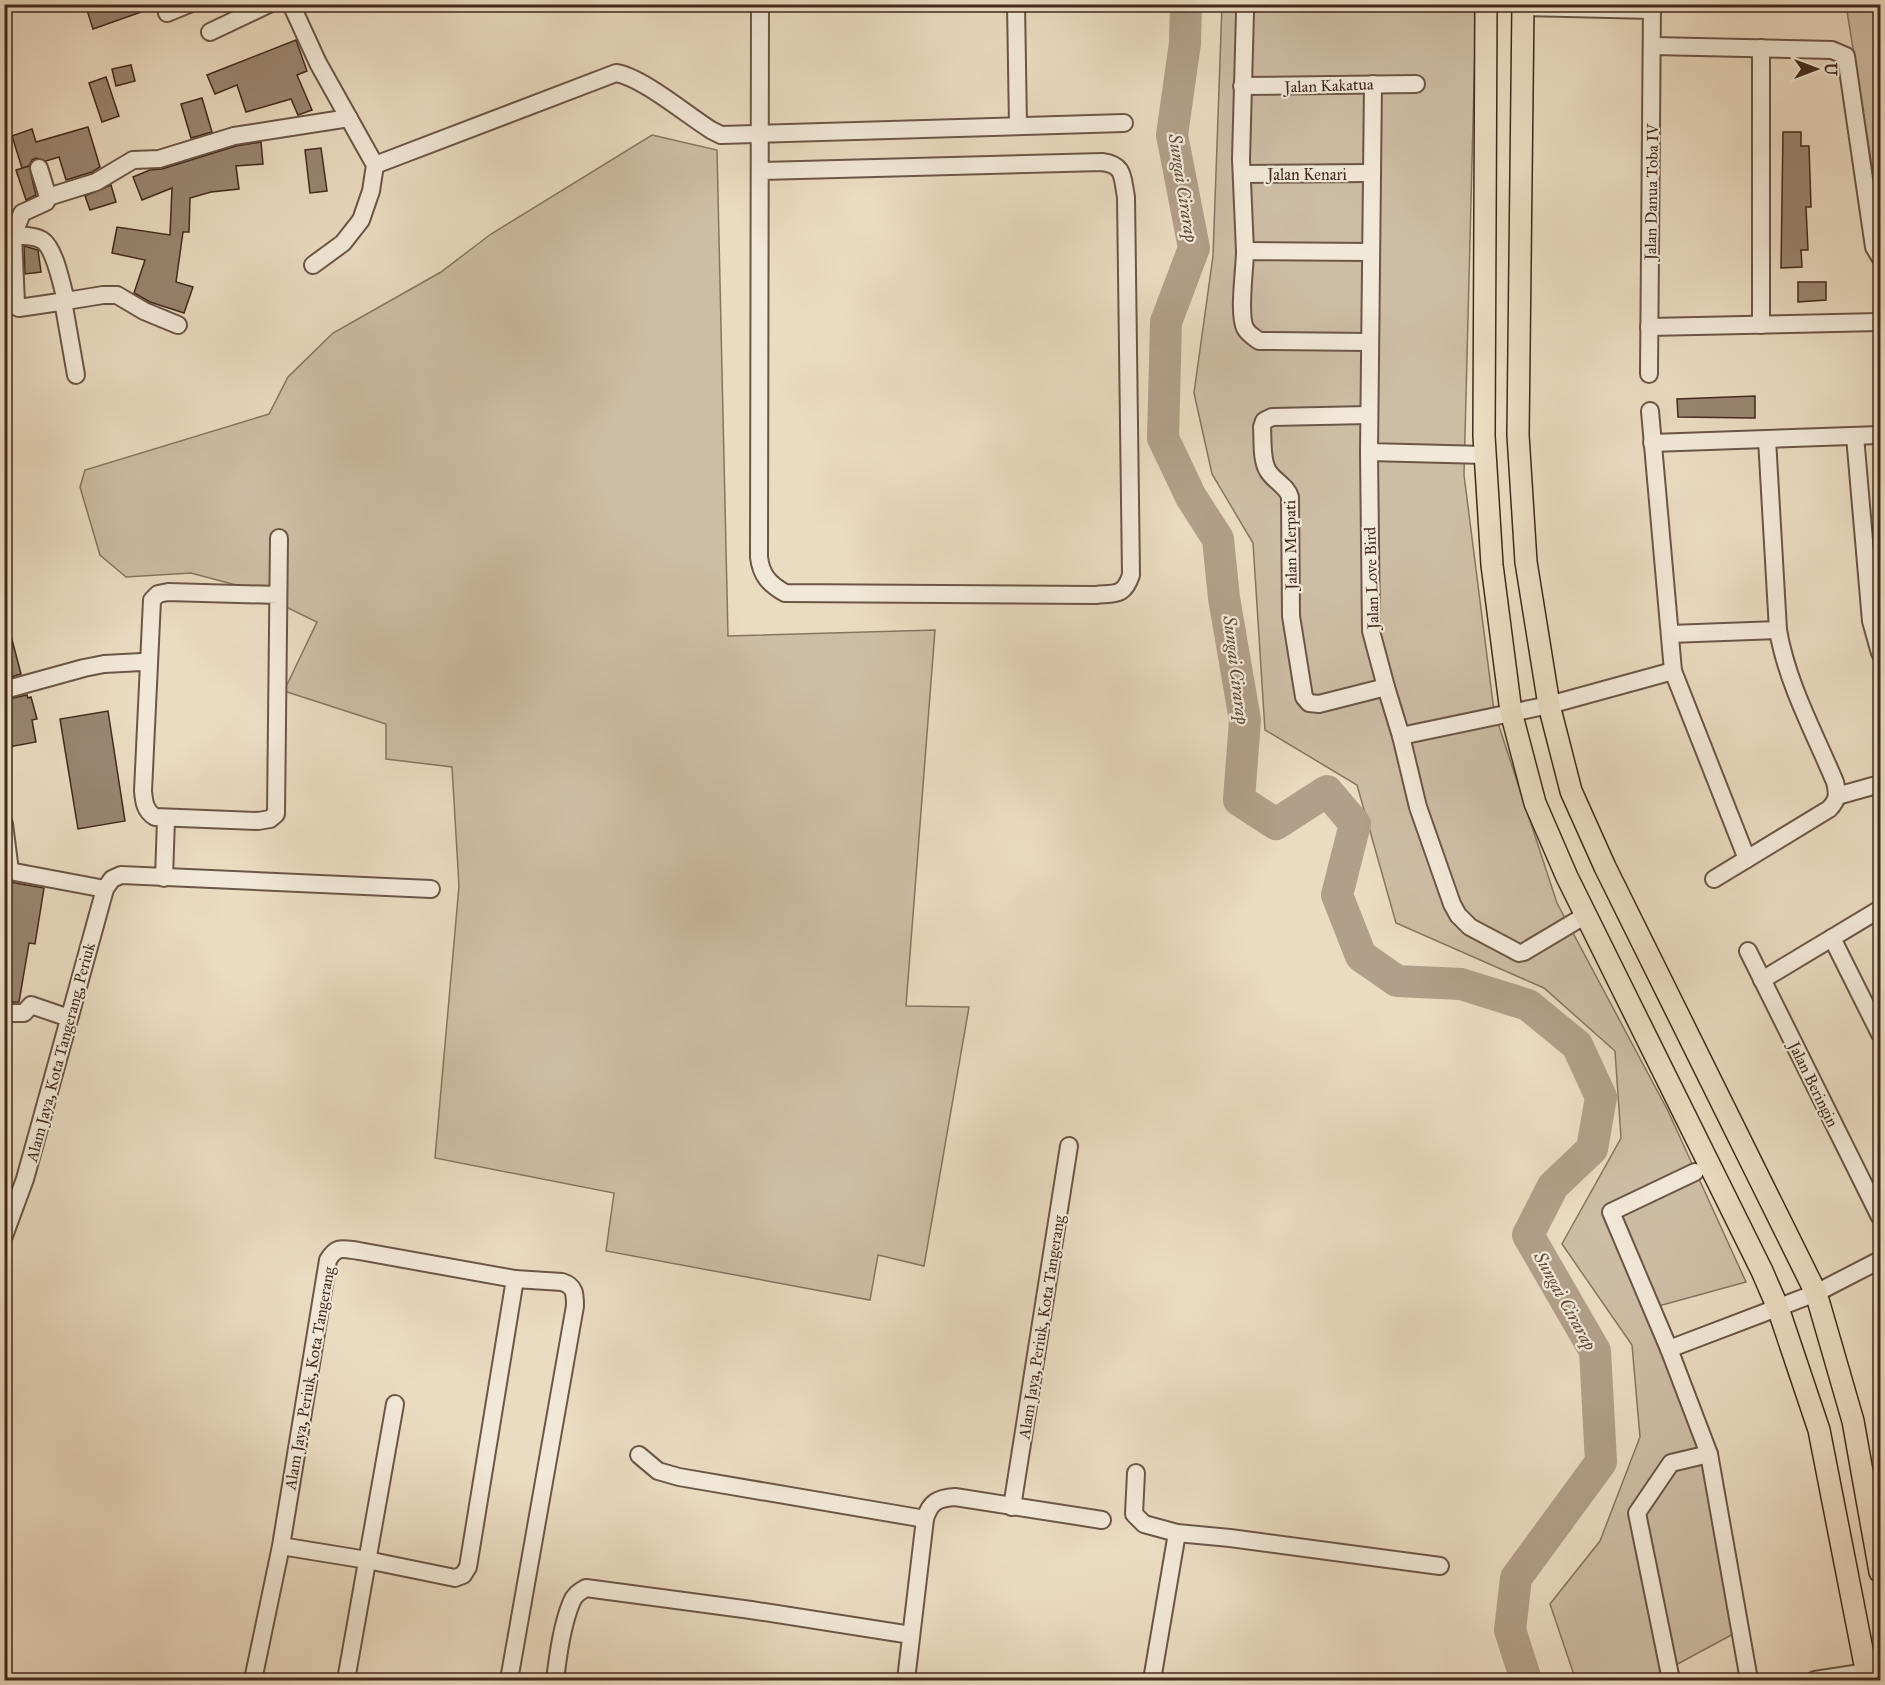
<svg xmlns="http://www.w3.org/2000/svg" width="1885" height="1685" viewBox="0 0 1885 1685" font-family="'IM FELL Great Primer',serif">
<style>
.green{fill:#cebda5;stroke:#887461;stroke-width:1.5}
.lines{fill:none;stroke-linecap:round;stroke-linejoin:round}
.river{stroke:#b29f89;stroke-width:32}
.building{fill:#9a8672;stroke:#422a1d;stroke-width:1.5}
.minor-casing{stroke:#6c5646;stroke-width:20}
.major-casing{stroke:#422a1d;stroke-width:24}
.minor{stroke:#f2e8d7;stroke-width:16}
.major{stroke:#ebdbc1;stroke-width:21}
.labels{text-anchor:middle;stroke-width:4.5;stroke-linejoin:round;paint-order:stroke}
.street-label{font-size:16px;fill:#422a1d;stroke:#f2e8d7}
.water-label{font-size:18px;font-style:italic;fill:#5e4738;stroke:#f2e8d7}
</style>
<rect width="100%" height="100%" fill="#ebdbc1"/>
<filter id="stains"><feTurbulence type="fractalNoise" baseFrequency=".00333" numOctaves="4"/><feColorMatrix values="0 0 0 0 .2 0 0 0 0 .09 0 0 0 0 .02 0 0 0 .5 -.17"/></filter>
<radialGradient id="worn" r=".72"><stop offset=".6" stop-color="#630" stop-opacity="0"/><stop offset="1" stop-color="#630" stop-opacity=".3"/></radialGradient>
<!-- green -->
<g class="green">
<polygon points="1222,5 1476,5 1464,475 1494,711 1557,903 1668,1111 1746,1282 1655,1307 1713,1489 1737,1632 1648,1680 1588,1680 1574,1675 1550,1604 1600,1541 1640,1437 1632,1345 1562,1244 1621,1138 1615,1051 1544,988 1396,923 1357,785 1265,730 1253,543 1212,474 1194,393 1213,256"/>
<polygon points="1846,5 1880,5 1880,198 1877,198"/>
<polygon points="652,135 717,150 728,636 935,630 906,1006 969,1007 924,1266 878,1255 870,1300 606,1251 614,1193 435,1158 459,886 452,767 386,759 386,724 284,691 317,622 247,588 191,573 126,577 100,555 80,487 85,470 269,414 288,377 333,333 441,272 491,234"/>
</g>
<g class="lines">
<!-- river -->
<polyline class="river" points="1186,4 1185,43 1172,135 1194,248 1166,322 1163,438 1191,497 1218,539 1224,598 1245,720 1239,800 1276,824 1327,791 1355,824 1337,895 1361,956 1397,981 1461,984 1528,1005 1577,1045 1601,1097 1592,1149 1553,1186 1528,1235 1595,1351 1601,1462 1516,1578 1510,1630 1526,1680"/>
</g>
<!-- building -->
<g class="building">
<polygon points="94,4 157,4 158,6 93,29 86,7"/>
<polygon points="296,40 307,71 297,75 312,110 298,115 291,99 246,112 237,85 215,94 207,75"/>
<polygon points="131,65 135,81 116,86 112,69"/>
<polygon points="106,77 119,116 102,122 89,83"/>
<polygon points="202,98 212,132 191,138 181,104"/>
<polygon points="88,127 100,167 92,172 66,180 59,157 46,161 36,158 32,160 29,166 22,168 12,136 32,129 36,142"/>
<polygon points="1783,132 1801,132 1801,146 1809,146 1811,207 1806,207 1808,250 1801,250 1802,267 1781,268"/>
<polygon points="261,142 263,164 236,166 239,189 211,192 190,198 189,232 183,232 176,282 193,287 184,313 150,302 134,293 145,260 112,253 117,227 170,235 172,188 142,200 133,177 150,170 162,169 236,146"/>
<polygon points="321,148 327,191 310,193 305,150"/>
<polygon points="29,166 36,195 26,200 16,170"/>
<polygon points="111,185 116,202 90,210 85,196"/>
<polygon points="24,246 38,250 41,272 25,274"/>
<polygon points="1798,282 1826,282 1826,300 1798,302"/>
<polygon points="1755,396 1755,418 1678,417 1677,399"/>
<polygon points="9,628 21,674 4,679 4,629"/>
<polygon points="27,695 28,698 31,697 37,719 32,720 36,742 9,747 6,731 8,730 4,715 4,700"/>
<polygon points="108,711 125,821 78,829 60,719"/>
<polygon points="4,881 44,888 35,944 29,943 19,1002 4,1002"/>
</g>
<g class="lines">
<!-- minor casing -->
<g class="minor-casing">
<g id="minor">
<polyline points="291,4 318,63 375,165 371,191 361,220 343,243 313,265"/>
<polyline points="1016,4 1018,126"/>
<polyline points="1523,7 1652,10"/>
<polyline points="167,13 189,4"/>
<polyline points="210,32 269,4"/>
<polyline points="1652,46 1832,50 1846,56 1874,247 1880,257"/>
<polyline points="1761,48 1761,325"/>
<polyline points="1373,84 1369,452 1485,455"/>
<polyline points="1242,86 1416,84"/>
<path d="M375,165L616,73C642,77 687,115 711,130L721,135L1124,123"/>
<polyline points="39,168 48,197 46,202 22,213 13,236 16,303 17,307 19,308 66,301"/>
<path d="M760,171L1102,162C1125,165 1122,177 1126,197L1131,575C1124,596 1116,593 1096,595L785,593C769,584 761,575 759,557L760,4"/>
<polyline points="1242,174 1371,173"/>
<polyline points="48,197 96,182 133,160 159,159 234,136 349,118"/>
<path d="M4,236C16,236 31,234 42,240C55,248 62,286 66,301L103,295H117L144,311L178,325"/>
<polyline points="1245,251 1241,159 1245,12 1248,4"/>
<path d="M1370,252L1245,251C1245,269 1238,313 1245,328C1248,334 1254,337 1259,341L1370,342"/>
<polyline points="63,301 76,375"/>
<polyline points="1649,327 1880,322"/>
<polyline points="1649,374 1652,4"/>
<polyline points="1650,411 1673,671 1747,859"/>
<path d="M1369,415L1272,417L1264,421L1262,427C1263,440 1261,460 1268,471C1274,481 1287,486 1290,497L1291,616L1304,697L1309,703L1319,704L1386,687"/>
<polyline points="1855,436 1871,621 1880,653"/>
<polyline points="1652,443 1880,435"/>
<polyline points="1369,452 1371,631 1386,687 1401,736 1418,807 1452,904 1458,915 1470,927 1519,953 1524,952 1586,915"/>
<path d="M278,595L168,592L158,594L152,600L143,791C144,802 145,811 155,817L258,821L270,819L276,814L279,538"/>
<polyline points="1670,634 1778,630"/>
<polyline points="4,690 84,668 104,664 142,662"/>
<polyline points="1401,736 1549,705 1673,671"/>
<polyline points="1837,796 1880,784"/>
<polyline points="4,824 10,871"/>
<polyline points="4,870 105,889"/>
<polyline points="164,878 166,819"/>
<path d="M1714,879L1829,809C1838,800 1838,794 1835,782C1814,732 1787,683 1778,630L1767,439"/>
<polyline points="1832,938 1880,1034"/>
<polyline points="1748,951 1880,1217"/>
<polyline points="1762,980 1880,909"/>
<polyline points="4,1013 24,1013 31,1005 69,1018"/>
<polyline points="4,1236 25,1179 105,889 112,879 121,875 431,889"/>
<polyline points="1669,1349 1611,1212 1695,1172"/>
<polyline points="639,1455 658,1471 679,1477 925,1519"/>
<polyline points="1136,1473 1134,1514 1144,1524 1177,1533 1230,1538 1440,1566"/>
<polyline points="1012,1507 1069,1146"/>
<path d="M253,1680L281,1546L328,1260C337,1245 343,1249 359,1251L515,1279L468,1567L463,1575L455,1578L367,1560L281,1546"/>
<polyline points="346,1680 395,1404"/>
<path d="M509,1680L575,1306C575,1294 575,1286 562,1282L515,1279"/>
<path d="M555,1680C558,1656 562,1624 572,1601C575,1594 580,1591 586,1588L751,1610L911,1635"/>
<path d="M906,1680L925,1519C930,1502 938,1498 955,1497L1102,1520"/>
<polyline points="1152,1680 1177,1533"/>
<polyline points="1671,1680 1637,1513 1671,1463 1709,1454"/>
<polyline points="1749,1680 1709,1454 1669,1349 1816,1293 1880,1260"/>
<polyline points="1815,1680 1867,1672"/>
</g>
</g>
<!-- major casing -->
<g class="major-casing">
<g id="major">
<polyline points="1486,4 1484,436 1492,565 1511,712 1535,803 1567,877 1762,1271 1778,1308 1819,1430 1868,1680"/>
<polyline points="1523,4 1518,435 1526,562 1549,705 1571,791 1605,867 1816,1293 1853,1421 1880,1572"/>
</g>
</g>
<!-- minor -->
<use href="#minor" class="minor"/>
<!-- major -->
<use href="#major" class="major"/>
</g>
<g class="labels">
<!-- street labels -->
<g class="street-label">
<text transform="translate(1329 85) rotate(-2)" y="6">Jalan Kakatua</text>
<text x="1307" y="180">Jalan Kenari</text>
<text transform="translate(1651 192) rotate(-89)" y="6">Jalan Danua Toba IV</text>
<text transform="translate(1290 545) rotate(-91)" y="6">Jalan Merpati</text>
<text transform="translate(1371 578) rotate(-92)" y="6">Jalan Love Bird</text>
<text transform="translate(60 1052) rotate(-75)" y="6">Alam Jaya, Kota Tangerang, Periuk</text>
<text transform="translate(1814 1084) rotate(64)" y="6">Jalan Beringin</text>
<text transform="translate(1041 1327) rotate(-81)" y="6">Alam Jaya, Periuk, Kota Tangerang</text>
<text transform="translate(309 1378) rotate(-80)" y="6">Alam Jaya, Periuk, Kota Tangerang</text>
</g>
<!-- water labels -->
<g class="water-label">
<text transform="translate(1183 188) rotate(81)" y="6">Sungai Cirarap</text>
<text transform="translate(1236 670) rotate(83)" y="6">Sungai Cirarap</text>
<text transform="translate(1565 1301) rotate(61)" y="6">Sungai Cirarap</text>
</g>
</g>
<!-- margin -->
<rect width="1885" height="1685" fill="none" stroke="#ebdbc1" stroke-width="24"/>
<rect x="6" y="6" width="1873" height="1673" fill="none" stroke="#422a1d" stroke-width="3"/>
<rect x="12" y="12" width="1861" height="1661" fill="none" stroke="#422a1d" stroke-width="1.5"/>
<!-- north arrow -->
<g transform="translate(1816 69) rotate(90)" stroke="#f2e8d7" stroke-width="4.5" paint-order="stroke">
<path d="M0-4.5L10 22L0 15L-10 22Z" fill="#422a1d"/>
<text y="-9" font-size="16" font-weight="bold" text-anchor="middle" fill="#422a1d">U</text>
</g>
<rect width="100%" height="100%" filter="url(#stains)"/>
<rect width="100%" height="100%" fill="url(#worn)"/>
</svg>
